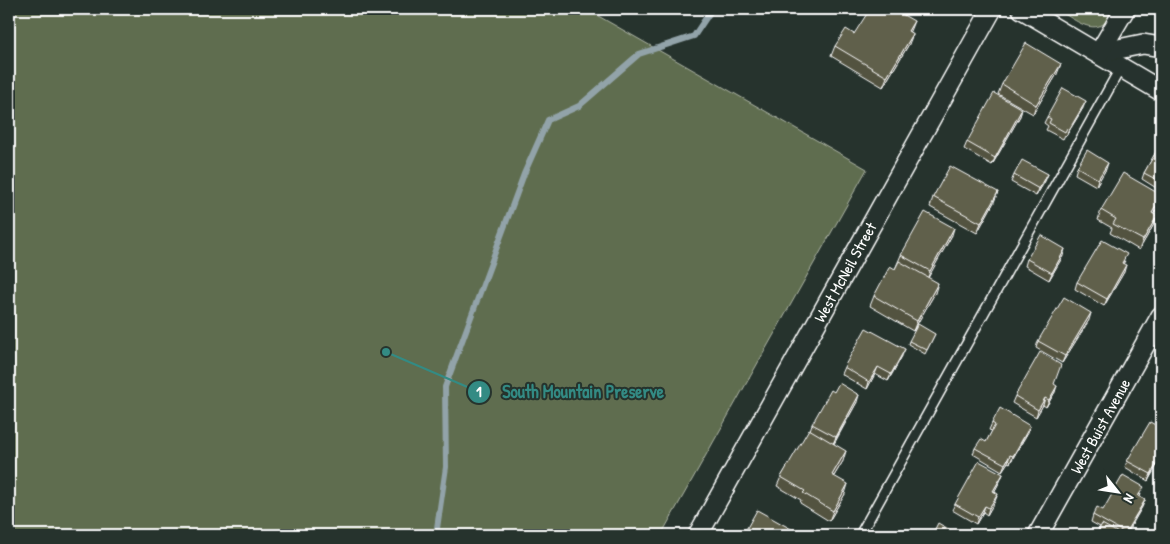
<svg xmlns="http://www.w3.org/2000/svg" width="1170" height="544" viewBox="0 0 1170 544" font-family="'Patrick Hand',sans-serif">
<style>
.green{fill:#5f6d4f;stroke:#afb6a7}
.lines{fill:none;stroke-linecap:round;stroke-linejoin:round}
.stream{stroke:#92a3a9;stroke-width:6}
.lane-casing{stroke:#fff;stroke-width:12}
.street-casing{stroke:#fff;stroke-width:22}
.lane{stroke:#26332d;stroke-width:9}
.street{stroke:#26332d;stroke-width:19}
.wall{fill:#535341;stroke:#fff}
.shaded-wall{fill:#444335;stroke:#fff}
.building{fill:#61604c;stroke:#fff}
.labels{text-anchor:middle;stroke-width:4;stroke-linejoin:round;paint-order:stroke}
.street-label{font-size:16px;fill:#fff;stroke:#26332d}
.leader{fill:none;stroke:#338b84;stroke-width:2}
.callout-dot{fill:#338b84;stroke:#26332d;stroke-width:2}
.mark-label{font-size:15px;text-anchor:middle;font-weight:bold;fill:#fff}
.callout-label{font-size:18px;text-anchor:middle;font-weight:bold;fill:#338b84;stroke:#26332d;stroke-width:4;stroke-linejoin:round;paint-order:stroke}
</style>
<rect width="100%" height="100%" fill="#26332d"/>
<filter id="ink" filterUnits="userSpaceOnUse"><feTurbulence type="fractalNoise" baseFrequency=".02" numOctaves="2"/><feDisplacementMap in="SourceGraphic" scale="10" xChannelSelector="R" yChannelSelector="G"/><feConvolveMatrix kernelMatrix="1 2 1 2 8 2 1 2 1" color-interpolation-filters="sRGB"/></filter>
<g filter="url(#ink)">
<!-- green -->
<g class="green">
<polygon points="9,9 586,9 867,169 661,535 9,535"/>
<path d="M1056,9H1116C1098,41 1081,23 1056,9Z"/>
</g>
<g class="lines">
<!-- stream -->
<polyline class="stream" points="436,535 446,467 445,387 524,174 548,120 579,106 639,54 694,36 712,9"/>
<!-- lane casing -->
<g class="lane-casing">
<polyline id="lane" points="860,535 1121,67"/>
</g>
<!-- street casing -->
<g class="street-casing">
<g id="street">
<polyline points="1022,9 1161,91"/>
<polyline points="1099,53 1143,44 1161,47"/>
<polyline points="1099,53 1125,9"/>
<polyline points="698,535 992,9"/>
<polyline points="1038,535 1161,316"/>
</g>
</g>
<!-- lane -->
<use href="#lane" class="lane"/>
<!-- street -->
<use href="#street" class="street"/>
</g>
<!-- wall -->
<g class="wall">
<polygon points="910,31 909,32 909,44 883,87 831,56 835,46 854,34"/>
<polygon points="1057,74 1033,114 998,94 1002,84"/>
<polygon points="1083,108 1066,136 1065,135 1063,139 1046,130 1048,126 1044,123 1047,117"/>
<polygon points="1022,109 1020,116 992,165 964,149 967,142"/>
<polygon points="1161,143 1161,191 1142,179 1144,173"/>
<polygon points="1077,167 1106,169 1096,186 1075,174"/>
<polygon points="1048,174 1045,181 1036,196 1011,182 1014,175"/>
<polygon points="1161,195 1161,197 1159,205 1153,214 1157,216 1153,226 1139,250 1110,233 1112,228 1098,220 1101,210"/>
<polygon points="933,197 994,202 977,233 930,207"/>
<polygon points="952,235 928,277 935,293 913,331 870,306 874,296 895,269 901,255"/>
<polygon points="1063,256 1049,280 1025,266 1027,259"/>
<polygon points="1125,261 1123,264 1124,272 1104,306 1075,289 1077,282"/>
<polygon points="1089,320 1062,363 1036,348 1038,341"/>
<polygon points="935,334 925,354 908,344 909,341"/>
<polygon points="902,356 888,381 875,374 867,389 841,374 844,367"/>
<polygon points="1054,384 1055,392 1046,407 1043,405 1036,417 1012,403 1015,396"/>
<polygon points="857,402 834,444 843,461 834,476 845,494 829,521 800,503 801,500 777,486 781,477 810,430 812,424"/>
<polygon points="1161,404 1161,413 1158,412"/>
<polygon points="992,423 1030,426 1028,432 1010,463 1008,462 1002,471 973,454 975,448 986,442 992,431 989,430"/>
<polygon points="1161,458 1148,481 1125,467 1127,461"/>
<polygon points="1003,474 1000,481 994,492 995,501 987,515 983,512 976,524 952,510 955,504"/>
<polygon points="1141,494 1140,497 1145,500 1142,507 1126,535 1096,535 1100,527 1091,522 1093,515"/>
</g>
<!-- shaded-wall -->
<g class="shaded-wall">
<polygon points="914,21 910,31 904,41 908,31"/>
<polygon points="913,34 909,44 883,87 887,77"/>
<polygon points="1061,64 1057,74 1033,114 1036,105"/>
<polygon points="1086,101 1083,108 1066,136 1069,130"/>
<polygon points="1022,109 1020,116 992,165 995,158"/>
<polygon points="1108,163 1106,169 1096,186 1098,179"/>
<polygon points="1048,174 1045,181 1036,196 1039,189"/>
<polygon points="998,192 994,202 977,233 981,223"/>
<polygon points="1161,197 1159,205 1148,223 1152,213"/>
<polygon points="1157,216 1153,226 1139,250 1143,240"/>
<polygon points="954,228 952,235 928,278 930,271"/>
<polygon points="1065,249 1063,256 1049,280 1052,273"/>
<polygon points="1126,265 1124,272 1104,306 1107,299"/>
<polygon points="938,283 935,293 913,331 917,321"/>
<polygon points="1091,313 1089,320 1062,363 1065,356"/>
<polygon points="905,349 902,356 888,381 891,374"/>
<polygon points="878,367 875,374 867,389 869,382"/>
<polygon points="1057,386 1055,392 1046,407 1049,400"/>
<polygon points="859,395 857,402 833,444 836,437"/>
<polygon points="1045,398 1043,405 1036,417 1038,410"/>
<polygon points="1030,426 1028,432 1010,463 1013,456"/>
<polygon points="846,451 843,461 829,484 832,475"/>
<polygon points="1010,455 1008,462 1002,471 1005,464"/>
<polygon points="1161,456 1161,458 1148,481 1151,474"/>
<polygon points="1003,474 1000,481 991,498 993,491"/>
<polygon points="848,484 845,494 829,521 833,511"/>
<polygon points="998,494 995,501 987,515 989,508"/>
<polygon points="1145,500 1142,507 1126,535 1125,535"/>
<polygon points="985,506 983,512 976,524 978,517"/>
</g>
<!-- building -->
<g class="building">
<polygon points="870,9 877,9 885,14 888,9 893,9 914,21 908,31 913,34 887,77 835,46 846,29 854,34"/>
<polygon points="1026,43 1061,64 1036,105 1002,84"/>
<polygon points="1063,88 1086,101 1069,130 1067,128 1065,132 1049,123 1051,119 1047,117"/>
<polygon points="994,93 1022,109 995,158 967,142"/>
<polygon points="1161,143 1161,182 1144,173"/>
<polygon points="1087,150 1108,163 1098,179 1077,167"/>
<polygon points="1022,160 1048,174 1039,189 1014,175"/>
<polygon points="950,166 998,192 981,223 933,197"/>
<polygon points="1123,173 1161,195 1161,197 1152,213 1157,216 1143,240 1113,224 1116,219 1101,210"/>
<polygon points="925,212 954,228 930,271 901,255"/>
<polygon points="1041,235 1065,249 1052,273 1027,259"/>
<polygon points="1102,240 1127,254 1122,263 1126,265 1107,299 1077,282"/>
<polygon points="899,261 938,283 917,321 874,296 890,266 895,269"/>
<polygon points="1064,297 1091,313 1065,356 1038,341"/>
<polygon points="918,324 935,334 927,350 909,341"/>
<polygon points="866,328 905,349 891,374 878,367 869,382 844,367"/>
<polygon points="1040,352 1061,365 1054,384 1057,386 1049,400 1045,398 1038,410 1015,396"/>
<polygon points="839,383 859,395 836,437 812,424 831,390 834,392"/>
<polygon points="1000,408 1030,426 1013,456 1010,455 1005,464 975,448 981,439 986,442 995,425 992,423"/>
<polygon points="1150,422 1161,428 1161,456 1151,474 1127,461"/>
<polygon points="809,429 846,451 832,475 848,484 833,511 803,493 805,491 781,477"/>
<polygon points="979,461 1003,474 993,491 998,494 989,508 985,506 978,517 955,504"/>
<polygon points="1123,475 1144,487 1138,496 1145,500 1125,533 1093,515 1097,507 1103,510"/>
<polygon points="757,510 802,535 743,535"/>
<polygon points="938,523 959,535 929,535 931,532 933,533"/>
<polygon points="1102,524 1122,535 1096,535"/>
</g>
</g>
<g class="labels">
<!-- street labels -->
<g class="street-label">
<text transform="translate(845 272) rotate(-61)" y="6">West McNeil Street</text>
<text transform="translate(1100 426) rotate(-61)" y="6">West Buist Avenue</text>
</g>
</g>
<!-- callouts -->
<path class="leader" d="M386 352L479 392"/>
<g class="callout-dot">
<circle cx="386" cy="352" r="5"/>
<circle cx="479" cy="392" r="12"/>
</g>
<g class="mark-label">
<text x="479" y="397">1</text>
</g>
<g class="callout-label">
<text x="583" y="398">South Mountain Preserve</text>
</g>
<!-- margin -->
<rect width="1170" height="544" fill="none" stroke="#26332d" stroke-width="30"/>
<rect x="15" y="15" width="1140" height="514" fill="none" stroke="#fff" stroke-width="2" filter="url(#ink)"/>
<!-- north arrow -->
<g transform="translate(1118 492) rotate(120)" stroke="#26332d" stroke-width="4" paint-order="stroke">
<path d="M0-4L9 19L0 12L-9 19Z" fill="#ffffff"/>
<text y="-8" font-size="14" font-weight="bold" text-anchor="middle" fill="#ffffff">N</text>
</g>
</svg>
